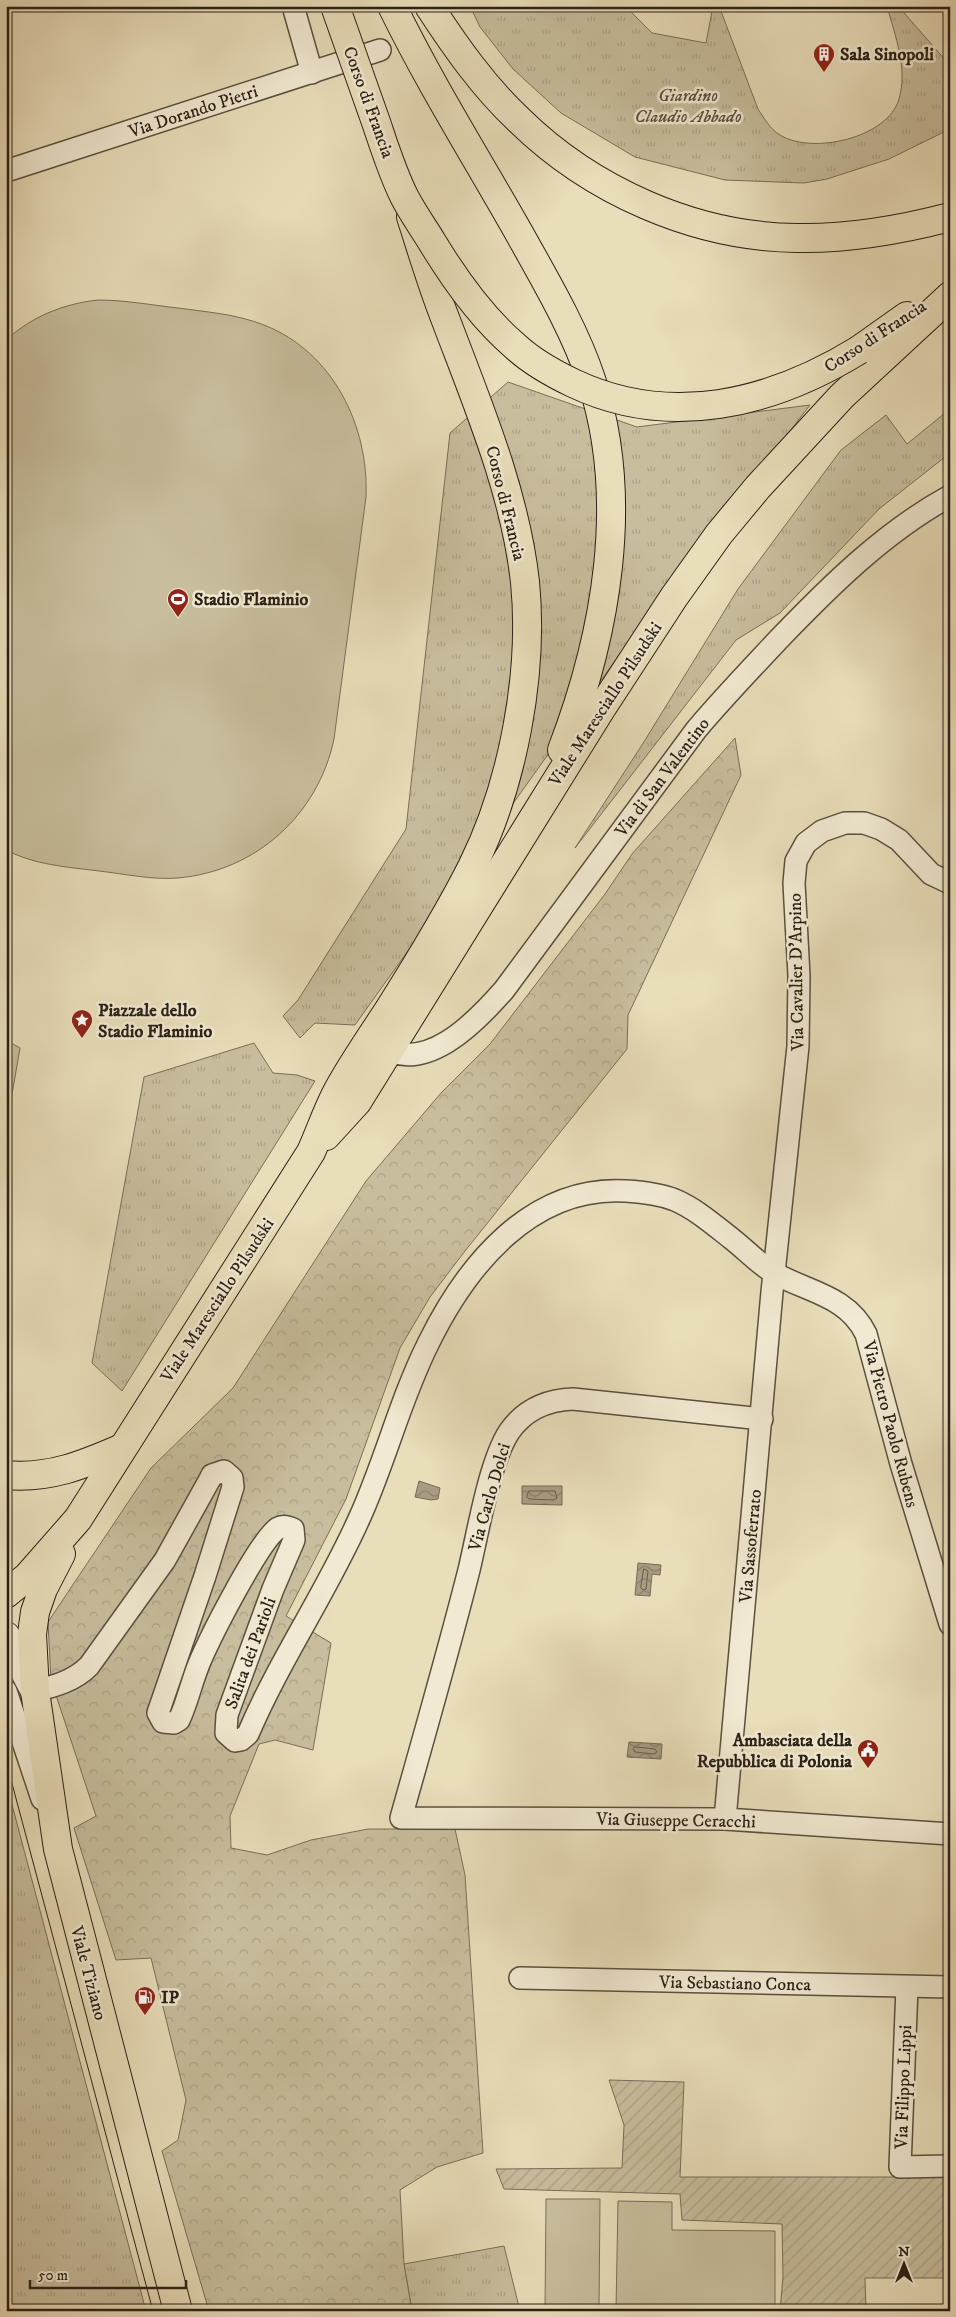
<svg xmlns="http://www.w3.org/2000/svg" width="956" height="2317" viewBox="0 0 956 2317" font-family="'IM FELL DW Pica',serif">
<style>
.grass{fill:url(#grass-tufts);stroke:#786f5a}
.forest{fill:url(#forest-crowns);stroke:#786f5a}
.garden{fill:url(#garden-furrows);stroke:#786f5a}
.pitch{fill:#c8be9e;stroke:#786f5a}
.water{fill:url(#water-waves);stroke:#756b57}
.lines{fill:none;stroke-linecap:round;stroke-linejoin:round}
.shore{stroke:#685e4c;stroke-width:1}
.minor-casing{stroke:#59503f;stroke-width:24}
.tertiary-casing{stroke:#59503f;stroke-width:30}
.primary-casing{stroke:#292016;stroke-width:30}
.minor{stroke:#f1ead2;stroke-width:21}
.tertiary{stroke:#f1ead2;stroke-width:28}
.primary{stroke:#e9deba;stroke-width:28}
.tram{stroke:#292016;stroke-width:1}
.primary-bridge-casing{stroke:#292016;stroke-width:30;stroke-linecap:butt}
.primary-bridge{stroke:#e9deba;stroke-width:28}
.labels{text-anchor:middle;stroke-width:5;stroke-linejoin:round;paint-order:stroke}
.poi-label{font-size:18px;font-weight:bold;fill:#292016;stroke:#f1ead2;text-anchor:start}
.park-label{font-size:18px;font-style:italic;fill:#594f3f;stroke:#f1ead2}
.street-label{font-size:18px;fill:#292016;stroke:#f1ead2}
</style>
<defs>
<pattern id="grass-tufts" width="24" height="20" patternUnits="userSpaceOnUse" patternTransform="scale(1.25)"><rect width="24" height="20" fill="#c8be9e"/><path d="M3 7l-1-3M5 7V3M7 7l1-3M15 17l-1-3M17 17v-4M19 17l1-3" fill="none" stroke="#aca387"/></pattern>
<pattern id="forest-crowns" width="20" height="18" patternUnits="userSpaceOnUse" patternTransform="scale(1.25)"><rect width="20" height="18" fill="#c8be9e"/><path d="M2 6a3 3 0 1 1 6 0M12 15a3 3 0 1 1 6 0" fill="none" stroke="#aca387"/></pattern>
<pattern id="garden-furrows" width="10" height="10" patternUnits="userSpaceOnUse" patternTransform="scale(1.25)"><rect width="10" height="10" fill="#c8be9e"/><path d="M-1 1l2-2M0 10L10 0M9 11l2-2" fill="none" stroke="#aca387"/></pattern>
<pattern id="water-waves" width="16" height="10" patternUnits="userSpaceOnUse" patternTransform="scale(1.25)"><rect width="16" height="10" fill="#a89d82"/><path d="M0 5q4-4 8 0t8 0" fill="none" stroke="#898069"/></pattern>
</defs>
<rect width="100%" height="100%" fill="#e9deba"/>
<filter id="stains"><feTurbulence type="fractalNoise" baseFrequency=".004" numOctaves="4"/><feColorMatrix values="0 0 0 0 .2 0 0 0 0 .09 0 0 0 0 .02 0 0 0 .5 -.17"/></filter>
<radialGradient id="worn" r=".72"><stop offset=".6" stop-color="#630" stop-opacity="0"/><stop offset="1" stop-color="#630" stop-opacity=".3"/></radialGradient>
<!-- grass -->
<g class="grass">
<path d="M470,6H625L652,33L706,43L713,6H719L758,109C764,118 770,129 780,135C812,155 888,138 899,99C908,68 895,36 887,6H898L947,62L950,60V129L889,159L827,179L804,183L725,180L635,157L561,113L513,69L480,27Z"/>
<polygon points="508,382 637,427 810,405 624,648 355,1025 315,1023 300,1038 283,1016 298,1000 406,829 450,433"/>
<polygon points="950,409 950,453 879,509 780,613 736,640 575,848 642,745 738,589 841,450 886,415 907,444"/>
<polygon points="6,1040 20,1048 6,1129"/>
<polygon points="254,1043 273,1073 297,1075 315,1081 122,1391 92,1363 144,1077"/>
<polygon points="6,1782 146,2311 6,2311"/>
<polygon points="504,2246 520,2311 412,2311 404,2264"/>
</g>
<!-- forest -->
<polygon class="forest" points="735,738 741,775 628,1015 627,1049 465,1251 430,1297 400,1348 346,1499 286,1616 331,1643 313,1750 275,1740 259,1744 230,1816 231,1848 267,1855 311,1840 368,1829 455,1829 465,1875 483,2153 437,2167 400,2190 404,2264 412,2311 209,2311 162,2151 178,2140 186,2100 151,1958 116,1960 74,1828 96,1816 51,1680 48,1622 151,1468 233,1388 366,1181 441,1093 490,1044 605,894 632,854"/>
<!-- garden -->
<polygon class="garden" points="609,2080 684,2082 680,2177 950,2177 950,2278 865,2278 866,2311 780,2311 783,2277 782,2224 682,2220 680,2194 504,2189 496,2169 622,2168 624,2125"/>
<!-- pitch -->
<g class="pitch">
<path d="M98,300C125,300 151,305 178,308C207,312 236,314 264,325C333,352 369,426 366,497L334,739C318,815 256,871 178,878C152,880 125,874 99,871C67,867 35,865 6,850V340C33,316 63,304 98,300Z"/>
<polygon points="546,2199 600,2199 599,2311 545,2311"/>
<polygon points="618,2201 672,2202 672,2230 775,2231 775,2311 616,2311"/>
</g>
<!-- water -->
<g class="water">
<polygon points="419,1481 440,1488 438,1499 431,1500 415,1497"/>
<polygon points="522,1486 562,1486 562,1505 522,1504"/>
<polygon points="638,1563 661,1565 660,1575 652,1574 650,1596 635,1595"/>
<polygon points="629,1742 662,1744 661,1759 627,1757"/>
</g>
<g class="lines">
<!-- shore -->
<g class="shore">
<polygon points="529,1491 555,1491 557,1498 554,1500 529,1499 527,1497"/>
<polygon points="644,1569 648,1571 646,1589 643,1590 641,1588"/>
<polygon points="636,1747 655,1749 657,1752 654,1754 635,1752 633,1749"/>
</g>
<!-- minor casing -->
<g class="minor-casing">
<g id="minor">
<polyline points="293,6 312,73"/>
<polyline points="6,171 380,50"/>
<path d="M378,1045C424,1077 476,1022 504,990L696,730C722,699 750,670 778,640C829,587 884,532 950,496"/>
<path d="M762,1419L573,1399C547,1400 524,1410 509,1432C489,1463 478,1533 469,1570C448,1653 424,1736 401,1818L725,1819L950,1834"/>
<polyline points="6,1691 42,1799"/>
<path d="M35,1691C55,1686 74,1681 89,1666L165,1560L210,1479L212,1475L224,1471L232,1478L233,1487L205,1576L158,1713L163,1722L174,1723L179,1720C188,1701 192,1679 201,1659C212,1634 259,1541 278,1528C283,1525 287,1526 293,1529L294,1540L273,1589L227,1715L226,1733L235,1741L241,1740L248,1734C280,1659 326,1593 359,1519C385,1462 400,1400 428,1344C466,1266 531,1185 626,1191C643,1192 660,1194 675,1200C696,1209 714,1225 732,1239C746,1250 759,1264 774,1273C808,1292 848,1296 866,1334L901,1464L950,1624"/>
<polyline points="725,1819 772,1292 798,1046 799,976 794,883 796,861 806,843 822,831 845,823 864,823 881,829 899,840 931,874 950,883"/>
<polyline points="520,1978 950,1987"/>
<polyline points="907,1987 900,2167 950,2166"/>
</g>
</g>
<!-- tertiary casing -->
<g class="tertiary-casing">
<polyline id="tertiary" points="6,1636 35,1691"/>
</g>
<!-- primary casing -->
<g class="primary-casing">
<g id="primary">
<path d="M392,6C433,90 483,168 528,249C551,290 576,334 591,379C631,499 606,635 562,750"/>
<path d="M429,6C455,46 483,86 518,119C590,190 694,237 797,238C849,239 900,230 950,217"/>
<polyline points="859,350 907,316"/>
<polyline points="326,1136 357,1102 601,709 674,597 719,534 758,487 842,396 950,296"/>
<path d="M6,1475C49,1479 83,1465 122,1448"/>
<polyline points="61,1554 43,1589 35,1612 32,1634 35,1691 58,1849 178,2311"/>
<path d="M6,1594L28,1576L78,1519L311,1152C320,1132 327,1111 337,1092C352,1064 371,1037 388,1011C417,965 448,915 472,867C513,785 534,673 525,582C515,491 477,403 445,318C432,285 422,251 411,217"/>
</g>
</g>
<!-- minor -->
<use href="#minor" class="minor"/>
<!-- tertiary -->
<use href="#tertiary" class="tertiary"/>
<!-- primary -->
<use href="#primary" class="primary"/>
<!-- tram -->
<polyline class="tram" points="6,1761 153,2311"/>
<!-- primary-bridge casing -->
<g class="primary-bridge-casing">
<path id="primary-bridge" d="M335,6C349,46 363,85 377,125C385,149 393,174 404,196C412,212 423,227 432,242C455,280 481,317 515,346C532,362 552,373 573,383C670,429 771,404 859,350"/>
</g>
<!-- primary-bridge -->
<use href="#primary-bridge" class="primary-bridge"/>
</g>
<!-- icons -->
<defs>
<g id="building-pin" transform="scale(1.125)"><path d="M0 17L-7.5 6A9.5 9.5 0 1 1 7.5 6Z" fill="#8f2418" stroke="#f1ead2"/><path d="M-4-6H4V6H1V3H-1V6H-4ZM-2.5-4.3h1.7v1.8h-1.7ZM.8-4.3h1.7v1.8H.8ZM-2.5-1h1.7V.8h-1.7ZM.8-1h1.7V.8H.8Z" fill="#fff"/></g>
<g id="stadium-pin" transform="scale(1.125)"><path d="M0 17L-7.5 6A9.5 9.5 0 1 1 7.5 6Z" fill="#8f2418" stroke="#f1ead2"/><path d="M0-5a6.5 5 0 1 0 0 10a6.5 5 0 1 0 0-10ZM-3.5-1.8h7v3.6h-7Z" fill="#fff"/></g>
<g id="sight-pin" transform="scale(1.125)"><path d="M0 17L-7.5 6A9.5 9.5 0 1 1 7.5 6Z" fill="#8f2418" stroke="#f1ead2"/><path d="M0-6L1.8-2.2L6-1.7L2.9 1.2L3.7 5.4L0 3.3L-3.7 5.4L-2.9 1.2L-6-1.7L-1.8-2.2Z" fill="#fff"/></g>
<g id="civic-pin" transform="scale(1.125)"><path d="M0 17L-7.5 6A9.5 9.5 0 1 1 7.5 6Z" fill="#8f2418" stroke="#f1ead2"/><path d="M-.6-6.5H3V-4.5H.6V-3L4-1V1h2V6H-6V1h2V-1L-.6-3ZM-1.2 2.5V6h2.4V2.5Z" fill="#fff"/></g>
<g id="fuel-pin" transform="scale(1.125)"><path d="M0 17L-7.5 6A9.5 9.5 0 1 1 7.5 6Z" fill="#8f2418" stroke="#f1ead2"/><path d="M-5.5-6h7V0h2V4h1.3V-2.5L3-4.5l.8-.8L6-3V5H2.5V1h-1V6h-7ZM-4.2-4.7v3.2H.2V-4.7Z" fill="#fff"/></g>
</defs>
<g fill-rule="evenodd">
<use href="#building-pin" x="824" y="54"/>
<use href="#stadium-pin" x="178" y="599"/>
<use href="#sight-pin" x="82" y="1020"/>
<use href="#civic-pin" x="868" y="1750"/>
<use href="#fuel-pin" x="145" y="1997"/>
</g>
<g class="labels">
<!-- poi labels -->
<g class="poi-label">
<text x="840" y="60">Sala Sinopoli</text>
<text x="194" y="605">Stadio Flaminio</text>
<text x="98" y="1016">Piazzale dello<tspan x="98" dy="21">Stadio Flaminio</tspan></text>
<text x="852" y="1746" text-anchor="end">Ambasciata della<tspan x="852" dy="21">Repubblica di Polonia</tspan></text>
<text x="161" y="2003">IP</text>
</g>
<!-- park labels -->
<g class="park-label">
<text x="688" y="101">Giardino<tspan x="688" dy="21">Claudio Abbado</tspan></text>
</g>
<!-- street labels -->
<g class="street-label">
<text transform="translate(369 102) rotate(70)" y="6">Corso di Francia</text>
<text transform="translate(193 111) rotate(-18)" y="6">Via Dorando Pietri</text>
<text transform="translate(875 336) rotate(-33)" y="6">Corso di Francia</text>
<text transform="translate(506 503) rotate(76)" y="6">Corso di Francia</text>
<text transform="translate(605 704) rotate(-57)" y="6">Viale Maresciallo Pilsudski</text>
<text transform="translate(662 777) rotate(-53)" y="6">Via di San Valentino</text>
<text transform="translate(796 972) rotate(-91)" y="6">Via Cavalier D'Arpino</text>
<text transform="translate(217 1300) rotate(-57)" y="6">Viale Maresciallo Pilsudski</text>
<text transform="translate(891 1424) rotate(75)" y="6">Via Pietro Paolo Rubens</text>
<text transform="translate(489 1497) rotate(-74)" y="6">Via Carlo Dolci</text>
<text transform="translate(750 1546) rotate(-85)" y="6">Via Sassoferrato</text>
<text transform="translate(250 1653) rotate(-70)" y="6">Salita dei Parioli</text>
<text transform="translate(676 1820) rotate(1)" y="6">Via Giuseppe Ceracchi</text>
<text transform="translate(89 1973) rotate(75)" y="6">Viale Tiziano</text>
<text transform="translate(735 1983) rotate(1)" y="6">Via Sebastiano Conca</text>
<text transform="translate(903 2087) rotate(-88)" y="6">Via Filippo Lippi</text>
</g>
</g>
<!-- margin -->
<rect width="956" height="2317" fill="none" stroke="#e9deba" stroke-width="25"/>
<rect x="8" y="8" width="941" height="2302" fill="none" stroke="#292016" stroke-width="2.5"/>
<rect x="12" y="12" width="931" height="2292" fill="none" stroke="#292016"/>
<!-- north arrow -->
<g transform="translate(904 2264)" stroke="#f1ead2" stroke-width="4" paint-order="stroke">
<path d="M0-4L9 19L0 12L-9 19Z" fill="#292016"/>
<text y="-8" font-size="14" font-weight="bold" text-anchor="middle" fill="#292016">N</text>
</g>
<!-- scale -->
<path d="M30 2280v8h156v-8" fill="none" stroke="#292016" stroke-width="2.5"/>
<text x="38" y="2280" font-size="15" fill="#292016" stroke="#f1ead2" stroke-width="4" paint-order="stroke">50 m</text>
<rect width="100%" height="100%" filter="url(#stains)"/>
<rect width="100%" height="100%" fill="url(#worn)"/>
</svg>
